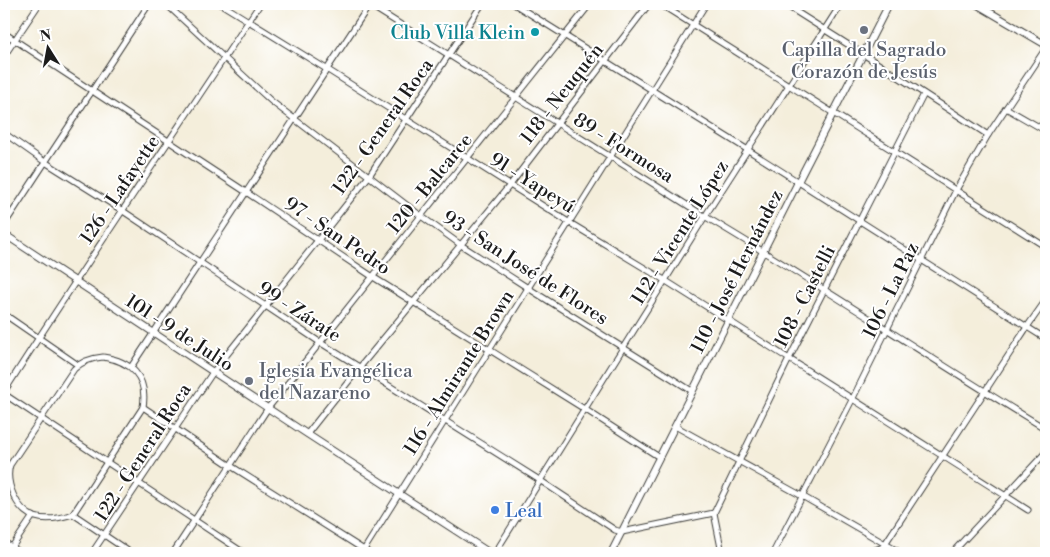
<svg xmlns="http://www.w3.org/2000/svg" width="1050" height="557" viewBox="0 0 1050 557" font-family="'Libre Bodoni',serif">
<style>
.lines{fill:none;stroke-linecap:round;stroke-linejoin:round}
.minor-casing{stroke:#3c3c39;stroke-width:7}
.tertiary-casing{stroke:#3c3c39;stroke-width:8}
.minor{stroke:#fff;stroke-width:5}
.tertiary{stroke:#fff;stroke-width:6}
.worship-dot{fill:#6b7280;stroke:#fff;stroke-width:2}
.culture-dot{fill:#0f9aa8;stroke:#fff;stroke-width:2}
.shop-dot{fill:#3f7fe0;stroke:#fff;stroke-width:2}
.labels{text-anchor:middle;stroke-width:4;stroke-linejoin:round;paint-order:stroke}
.culture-label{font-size:19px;fill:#0d838f;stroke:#fff;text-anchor:end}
.worship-label{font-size:19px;fill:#5b616d;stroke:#fff}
.street-label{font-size:19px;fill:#1c1c1c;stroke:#fff}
.shop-label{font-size:19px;fill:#366cbe;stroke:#fff;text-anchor:start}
</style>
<rect width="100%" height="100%" fill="#fff"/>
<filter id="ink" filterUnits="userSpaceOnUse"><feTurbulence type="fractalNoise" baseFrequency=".02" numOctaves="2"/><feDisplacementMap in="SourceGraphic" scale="10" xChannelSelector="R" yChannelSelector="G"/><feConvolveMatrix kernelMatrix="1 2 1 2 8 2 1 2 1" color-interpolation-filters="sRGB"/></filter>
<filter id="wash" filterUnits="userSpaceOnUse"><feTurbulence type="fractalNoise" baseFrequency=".0096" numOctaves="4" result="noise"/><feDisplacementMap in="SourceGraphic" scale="20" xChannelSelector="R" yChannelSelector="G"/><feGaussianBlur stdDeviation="1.12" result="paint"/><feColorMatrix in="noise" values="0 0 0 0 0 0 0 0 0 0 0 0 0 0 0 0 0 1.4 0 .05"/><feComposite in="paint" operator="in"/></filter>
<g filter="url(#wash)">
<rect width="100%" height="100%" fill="#f4eedb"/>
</g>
<g filter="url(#ink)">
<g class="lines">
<!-- minor casing -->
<g class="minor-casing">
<g id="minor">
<polyline points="166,4 271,101 421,216 461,245 528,288 692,391"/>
<polyline points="221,4 328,70 570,223 666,281 1028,510"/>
<path d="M368,4L706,217C821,285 932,360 1046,429"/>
<polyline points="514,4 748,150 1046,339"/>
<polyline points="660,4 1046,247"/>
<polyline points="784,4 863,54 988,135"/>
<polyline points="4,33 246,192 373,277 586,410 659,457"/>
<polyline points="4,56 39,4"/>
<polyline points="1006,108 1046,131"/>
<polyline points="4,133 45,162 123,211 321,343 541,481 615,530 622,532 714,513"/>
<polyline points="4,225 149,4"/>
<polyline points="4,314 78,365"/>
<path d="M103,357C131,361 148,377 143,407L73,514C61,518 47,521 35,517C16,511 5,482 10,465L74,369C82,361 92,358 103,357Z"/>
<polyline points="131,367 370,4"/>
<path d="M4,392C87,261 175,133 260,4"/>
<polyline points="4,394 244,553"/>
<polyline points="143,407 231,466 369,553"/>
<polyline points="675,426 802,496 901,553"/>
<polyline points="307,434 360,367 510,185 649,4"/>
<polyline points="714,513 789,359 924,94"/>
<polyline points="714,513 722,553"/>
<polyline points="73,514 131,553"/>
<polyline points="4,542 21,553"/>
<polyline points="12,547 33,516"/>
<polyline points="92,553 213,372 369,176 482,4"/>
<polyline points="173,553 268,408 590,4"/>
<polyline points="362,553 706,4"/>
<polyline points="495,553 709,210 841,4"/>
<polyline points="773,553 852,400 956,190 988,135 1046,48"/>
<polyline points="867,553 883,547"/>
<polyline points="879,553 1027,327 1046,300"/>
<polyline points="952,553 1046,452"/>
</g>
</g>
<!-- tertiary casing -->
<g class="tertiary-casing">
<g id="tertiary">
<polyline points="976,4 1046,45"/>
<polyline points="4,234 304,432 490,553"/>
<polyline points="611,553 798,182 889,4"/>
</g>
</g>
<!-- minor -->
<use href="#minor" class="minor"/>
<!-- tertiary -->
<use href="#tertiary" class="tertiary"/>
</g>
</g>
<!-- markers -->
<g class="worship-dot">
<circle cx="864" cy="30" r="5"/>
<circle cx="249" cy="381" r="5"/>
</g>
<circle class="culture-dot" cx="535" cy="32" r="5"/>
<circle class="shop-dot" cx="495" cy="510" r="5"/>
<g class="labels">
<!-- culture labels -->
<g class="culture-label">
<text x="525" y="39">Club Villa Klein</text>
</g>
<!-- worship labels -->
<g class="worship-label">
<text x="864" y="56">Capilla del Sagrado<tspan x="864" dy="22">Corazón de Jesús</tspan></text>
<text x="259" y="377" text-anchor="start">Iglesia Evangélica<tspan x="259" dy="22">del Nazareno</tspan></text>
</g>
<!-- street labels -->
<g class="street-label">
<text transform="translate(561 93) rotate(-52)" y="7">118 - Neuquén</text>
<text transform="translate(382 126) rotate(-55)" y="7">122 - General Roca</text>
<text transform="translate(624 147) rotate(32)" y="7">89 - Formosa</text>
<text transform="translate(533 182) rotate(32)" y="7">91 - Yapeyú</text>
<text transform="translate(429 183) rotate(-51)" y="7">120 - Balcarce</text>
<text transform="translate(119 189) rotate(-56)" y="7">126 - Lafayette</text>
<text transform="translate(679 232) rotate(-58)" y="7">112 - Vicente López</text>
<text transform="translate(338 235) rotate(34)" y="7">97 - San Pedro</text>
<text transform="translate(526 267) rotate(33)" y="7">93 - San José de Flores</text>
<text transform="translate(736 271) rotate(-63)" y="7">110 - José Hernández</text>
<text transform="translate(890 290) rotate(-64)" y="7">106 - La Paz</text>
<text transform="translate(804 296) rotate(-63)" y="7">108 - Castelli</text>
<text transform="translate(300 311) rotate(33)" y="7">99 - Zárate</text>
<text transform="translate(180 332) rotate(33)" y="7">101 - 9 de Julio</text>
<text transform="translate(458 372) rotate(-58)" y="7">116 - Almirante Brown</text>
<text transform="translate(142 452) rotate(-57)" y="7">122 - General Roca</text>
</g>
<!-- shop labels -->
<g class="shop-label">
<text x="505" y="517">Leal</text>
</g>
</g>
<!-- margin -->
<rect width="1050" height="557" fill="none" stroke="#fff" stroke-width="20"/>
<!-- north arrow -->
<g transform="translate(48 48) rotate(349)" stroke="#ffffff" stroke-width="4" paint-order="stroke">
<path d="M0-4L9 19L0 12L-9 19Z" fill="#1c1c1c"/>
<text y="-8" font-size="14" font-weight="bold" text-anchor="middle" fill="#1c1c1c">N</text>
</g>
</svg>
